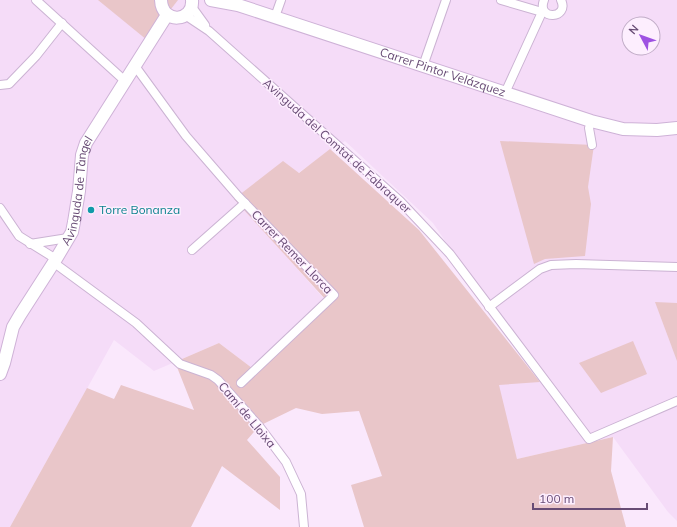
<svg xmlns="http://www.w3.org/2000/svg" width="677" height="527" viewBox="0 0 677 527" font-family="Mulish,sans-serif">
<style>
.residential{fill:#f5dcf8;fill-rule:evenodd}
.green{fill:#e9c6c9}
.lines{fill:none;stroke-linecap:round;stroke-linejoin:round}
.street-casing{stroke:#cbb3d3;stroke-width:10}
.secondary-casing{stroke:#ceb2d7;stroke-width:14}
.street{stroke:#fff;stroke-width:8}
.secondary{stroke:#fff;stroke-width:12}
.culture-dot{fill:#0f9aa8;stroke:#fdeefe;stroke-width:1.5}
.labels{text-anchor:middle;stroke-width:3;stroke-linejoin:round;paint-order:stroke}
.street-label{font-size:12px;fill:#684c75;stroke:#fdeefe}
.culture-label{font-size:12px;fill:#0d838f;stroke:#fdeefe;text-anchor:start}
</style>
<rect width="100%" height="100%" fill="#fae8fc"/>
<!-- residential -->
<path class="residential" d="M0,0H677V521L668,512L613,437L517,459L501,400L498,384L540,381L433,223L345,141L298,173L235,199L325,300L252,368L219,343L154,371L114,340L10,527H0ZM629,24H653V48H629Z"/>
<!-- green -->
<g class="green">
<polygon points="98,0 178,0 147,40"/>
<polygon points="500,141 594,145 588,187 591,204 585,256 545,259 534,264"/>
<polygon points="330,149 419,230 540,382 499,385 517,459 613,437 611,471 626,527 364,527 351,485 382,476 359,411 322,414 296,408 259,426 247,440 280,477 280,510 222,466 191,527 10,527 87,388 114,399 121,385 194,410 175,362 219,343 252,368 325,299 234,199 283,161 299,173"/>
<polygon points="655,302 677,303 677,361"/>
<polygon points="633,341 647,374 601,393 579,363"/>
</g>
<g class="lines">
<!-- street casing -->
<g class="street-casing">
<g id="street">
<polyline points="36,0 125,81"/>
<polyline points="501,0 542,12"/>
<path d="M544,0C536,21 570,19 561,0"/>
<polyline points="192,7 205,25"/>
<polyline points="185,15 209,31 400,201 450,254 589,439 677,401"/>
<polyline points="275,17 281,0"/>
<polyline points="135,66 186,136 238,196 334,295 241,383"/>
<polyline points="423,66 446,0"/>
<polyline points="0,85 9,84 36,56 62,23"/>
<polyline points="505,93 543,10"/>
<polyline points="591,121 589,128 592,145"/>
<polyline points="0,208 19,236 56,259"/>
<polyline points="30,244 68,238"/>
<polyline points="192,250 245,203"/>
<polyline points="53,262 136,323 180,364 211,375 218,380 259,426 286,462 301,494 304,527"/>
<polyline points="489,307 540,269 551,265 576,264 677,267"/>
</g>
</g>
<!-- secondary casing -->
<g class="secondary-casing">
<g id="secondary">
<path d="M161,0C162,25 194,22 192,0"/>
<path id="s1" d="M211,0L238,5L591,121L623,129L657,130L677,128"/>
<path id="s2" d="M0,374L4,363L13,327L20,315L56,259L72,232L74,222L79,191L82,155L86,143L167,15"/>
</g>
</g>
<!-- street -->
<use href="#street" class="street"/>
<!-- secondary -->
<use href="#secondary" class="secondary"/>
</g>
<!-- markers -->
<circle class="culture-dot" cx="91" cy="210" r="4"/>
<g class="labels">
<!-- street labels -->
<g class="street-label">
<text dy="4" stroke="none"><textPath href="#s1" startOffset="243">Carrer Pintor Velázquez</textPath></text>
<text transform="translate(337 146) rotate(42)" y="4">Avinguda del Comtat de Fabraquer</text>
<text dy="4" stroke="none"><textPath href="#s2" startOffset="202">Avinguda de Tàngel</textPath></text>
<text transform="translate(292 252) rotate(46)" y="4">Carrer Remer Llorca</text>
<text transform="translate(247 415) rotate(50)" y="4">Camí de Lloixa</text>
</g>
<!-- culture labels -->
<g class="culture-label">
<text x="99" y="214">Torre Bonanza</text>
</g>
</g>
<!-- north arrow -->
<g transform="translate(641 36) rotate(311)"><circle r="19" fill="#fdeefe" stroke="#c1adc7"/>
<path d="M0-3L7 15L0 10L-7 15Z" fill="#9e51e2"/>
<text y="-6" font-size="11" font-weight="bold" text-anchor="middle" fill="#684c75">N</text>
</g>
<!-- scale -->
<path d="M533 503v6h114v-6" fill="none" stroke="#684c75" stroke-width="2"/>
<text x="539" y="503" font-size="12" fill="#684c75" stroke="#fdeefe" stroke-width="3" paint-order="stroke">100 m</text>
</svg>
